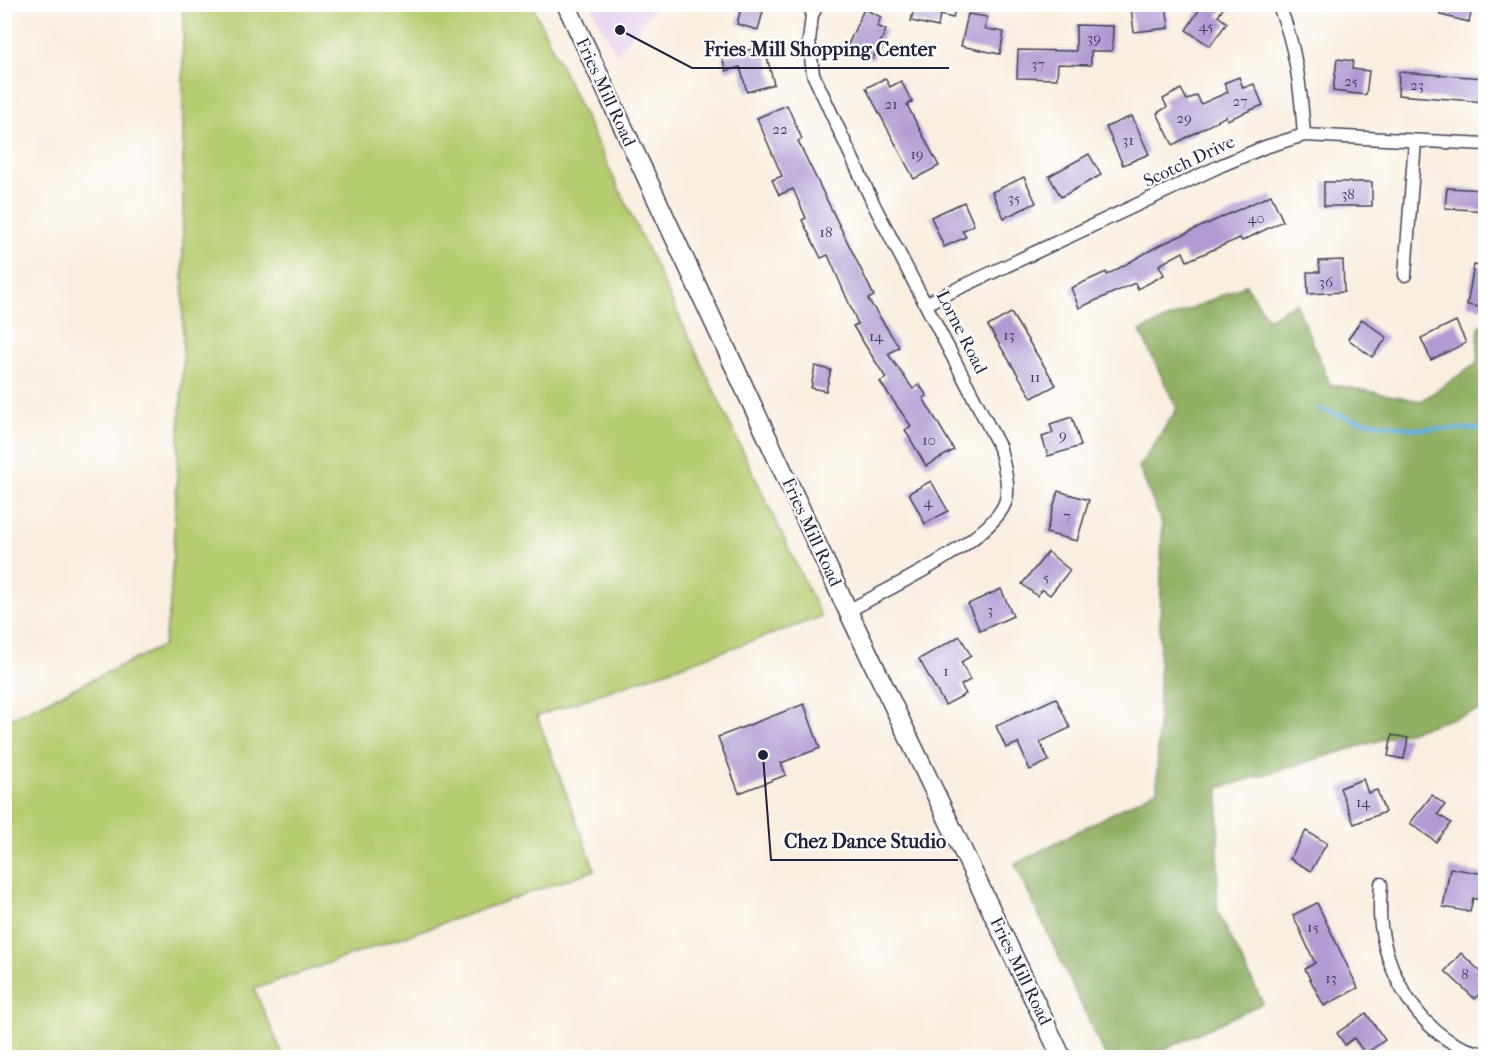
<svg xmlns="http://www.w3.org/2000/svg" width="1490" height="1062" viewBox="0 0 1490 1062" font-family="'IM FELL French Canon',serif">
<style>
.built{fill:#e6d3f0}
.green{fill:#b5cc71;stroke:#6c7756;stroke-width:1.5}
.forest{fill:#90b063;stroke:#59694f;stroke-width:1.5}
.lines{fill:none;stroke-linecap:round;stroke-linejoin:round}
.stream{stroke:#64aedc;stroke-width:4.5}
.building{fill:#b09bd2}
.street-casing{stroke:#424154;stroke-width:15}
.secondary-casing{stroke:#424154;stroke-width:21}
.street{stroke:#fff;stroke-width:12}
.secondary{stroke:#fff;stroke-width:18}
.labels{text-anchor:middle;stroke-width:4.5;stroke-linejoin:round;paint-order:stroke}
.number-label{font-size:15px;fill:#464061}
.street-label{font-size:18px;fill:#22223b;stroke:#fff}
.leader{fill:none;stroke:#22223b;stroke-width:2}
.callout-dot{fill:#22223b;stroke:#fff;stroke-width:2}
.callout-label{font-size:20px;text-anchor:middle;font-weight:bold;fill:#22223b;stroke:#fff;stroke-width:4.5;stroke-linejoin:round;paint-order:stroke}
</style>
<rect width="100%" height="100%" fill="#fff"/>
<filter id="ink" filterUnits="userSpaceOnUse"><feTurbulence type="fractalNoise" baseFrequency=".0167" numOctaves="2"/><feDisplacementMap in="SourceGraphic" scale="12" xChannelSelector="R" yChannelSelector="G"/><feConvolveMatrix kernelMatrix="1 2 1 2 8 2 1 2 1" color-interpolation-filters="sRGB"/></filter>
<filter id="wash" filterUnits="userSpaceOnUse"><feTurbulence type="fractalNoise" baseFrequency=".008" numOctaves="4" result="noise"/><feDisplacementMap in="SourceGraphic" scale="24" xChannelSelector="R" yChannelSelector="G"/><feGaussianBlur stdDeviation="1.35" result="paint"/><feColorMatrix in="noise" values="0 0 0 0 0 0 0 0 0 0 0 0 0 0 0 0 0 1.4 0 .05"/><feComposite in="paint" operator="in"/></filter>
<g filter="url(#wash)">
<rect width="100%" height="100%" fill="#f9eedf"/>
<!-- built -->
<polygon class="built" points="591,5 657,5 616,55"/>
<!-- green -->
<polygon class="green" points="183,5 532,5 821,617 537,716 595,870 254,989 284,1057 5,1057 5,721 163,646 170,608 183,362"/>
<!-- forest -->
<polygon class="forest" points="1246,285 1268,319 1296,303 1330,384 1421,401 1477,363 1479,325 1485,325 1485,709 1219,788 1217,910 1263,1003 1148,1057 1106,1057 1015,864 1157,790 1162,524 1139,467 1177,409 1140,331"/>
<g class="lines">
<!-- stream -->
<polyline class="stream" points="1320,409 1353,419 1415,429 1486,429"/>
</g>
<g id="blocks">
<!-- building -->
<g class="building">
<polygon points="742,4 765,4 758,30 737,24"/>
<polygon points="915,4 956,4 953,18 940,15 938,27 911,21"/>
<polygon points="1166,4 1169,28 1134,32 1131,8"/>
<polygon points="1203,4 1226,4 1218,16 1227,23 1210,46 1186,30"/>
<polygon points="1443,4 1473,4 1469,22 1440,15"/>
<polygon points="864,9 881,17 877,26 886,30 873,59 847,47"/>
<polygon points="968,14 987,17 985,29 1004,32 1000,54 961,46"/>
<polygon points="1076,25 1113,26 1112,51 1091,51 1091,65 1058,64 1057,79 1017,78 1018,50 1076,51"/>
<polygon points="764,46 774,84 747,92 740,67 726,71 722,57"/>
<polygon points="1337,59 1353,61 1352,69 1369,71 1366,95 1333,91"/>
<polygon points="1399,72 1485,78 1485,102 1398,95"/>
<polygon points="1239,77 1243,88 1254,84 1263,105 1227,120 1226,116 1173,145 1157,113 1167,107 1163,99 1181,89 1187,100 1197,95 1201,104 1228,92 1224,83"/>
<polygon points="885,78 890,87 901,81 912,102 907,105 939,166 914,179 866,88"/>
<polygon points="787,105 802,139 798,141 874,296 868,299 899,347 888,354 913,389 919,384 927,396 923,398 954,450 926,466 905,430 911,426 880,382 886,378 853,326 858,324 828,255 821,258 802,220 806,218 793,189 779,195 772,180 782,176 757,118"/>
<polygon points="1132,116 1149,154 1123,165 1106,127"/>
<polygon points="1089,154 1101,175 1061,197 1049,176"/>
<polygon points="1024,177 1036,203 1004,218 992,192"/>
<rect x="1324" y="182" width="48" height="24"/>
<polygon points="1447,188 1485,190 1485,211 1445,208"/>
<polygon points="1271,195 1283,221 1242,241 1240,238 1187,261 1183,252 1159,265 1164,275 1138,289 1135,283 1079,308 1071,288 1106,272 1107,275 1158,246"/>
<polygon points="964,202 974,225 962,231 966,237 944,247 931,217"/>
<polygon points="1343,260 1344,292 1308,294 1307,272 1320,272 1319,261"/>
<polygon points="1474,265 1485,267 1485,308 1467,305"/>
<polygon points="1011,313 1056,385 1032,398 988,326"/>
<polygon points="1362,319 1387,338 1372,357 1348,339"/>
<polygon points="1456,321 1466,343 1431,360 1421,338"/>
<polygon points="815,366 831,370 826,391 811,388"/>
<polygon points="1072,417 1081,446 1048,456 1042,437 1053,433 1050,424"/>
<polygon points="931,481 948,511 925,524 909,493"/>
<polygon points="1058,491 1089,500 1077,541 1046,533"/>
<polygon points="1048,552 1070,570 1050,595 1042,589 1037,596 1022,584"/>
<polygon points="1001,589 1013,616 980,631 968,604"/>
<polygon points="960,636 971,656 961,662 970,680 961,685 966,694 945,705 919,659"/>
<polygon points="1056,698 1070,728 1040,742 1049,761 1030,770 1018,743 1006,748 996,726"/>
<polygon points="804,704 820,748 781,763 786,775 739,793 718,737"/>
<polygon points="1392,735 1408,738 1404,759 1388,756"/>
<polygon points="1363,779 1368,793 1377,790 1385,812 1354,824 1340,788"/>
<polygon points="1432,795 1445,805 1438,814 1451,823 1436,842 1410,823"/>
<polygon points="1306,831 1327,843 1311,871 1290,859"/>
<polygon points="1450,868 1484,874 1479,900 1473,898 1470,912 1443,907"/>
<polygon points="1317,903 1358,988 1324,1006 1305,969 1315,963 1293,915"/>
<polygon points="1461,953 1485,976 1485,988 1475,999 1445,971"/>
<polygon points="1366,1013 1385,1040 1365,1054 1354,1038 1345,1045 1337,1033"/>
</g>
</g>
</g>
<g filter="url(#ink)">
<use href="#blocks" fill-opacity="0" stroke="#424154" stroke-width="1.5"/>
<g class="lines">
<!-- street casing -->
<g class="street-casing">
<g id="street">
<path d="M818,4L812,15L809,41L813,74L874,205L1000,448C1003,464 1011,487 1005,503C990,542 887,589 848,611"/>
<path d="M1278,4C1296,44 1301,92 1304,135"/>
<polyline points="1405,275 1415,141"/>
<polyline points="927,303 1222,165 1265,147 1304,135 1486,144"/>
<path d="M1381,884C1380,898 1379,912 1381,926C1388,980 1427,1046 1486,1054"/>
</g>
</g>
<!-- secondary casing -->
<g class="secondary-casing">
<polyline id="secondary" points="566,4 848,611 1062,1058"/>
</g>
<!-- street -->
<use href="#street" class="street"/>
<!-- secondary -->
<use href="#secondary" class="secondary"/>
</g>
</g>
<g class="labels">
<!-- number labels -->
<g class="number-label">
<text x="1206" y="31">45</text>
<text x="1094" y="43">39</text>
<text x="1038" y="69">37</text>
<text x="1351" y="86">25</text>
<text x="1417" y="90">23</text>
<text x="1240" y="106">27</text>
<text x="891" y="109">21</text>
<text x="1184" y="123">29</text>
<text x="780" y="134">22</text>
<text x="1128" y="145">31</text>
<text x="917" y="159">19</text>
<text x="1348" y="199">38</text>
<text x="1014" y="203">35</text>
<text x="1256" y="223">40</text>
<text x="826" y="237">18</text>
<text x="1326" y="287">36</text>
<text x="1009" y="340">13</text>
<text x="876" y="341">14</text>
<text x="1035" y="382">11</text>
<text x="1063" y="440">9</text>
<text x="929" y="445">10</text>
<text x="928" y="507">4</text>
<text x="1067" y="521">7</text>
<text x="1046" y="582">5</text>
<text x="990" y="615">3</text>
<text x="946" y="676">1</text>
<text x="1363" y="807">14</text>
<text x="1313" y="932">15</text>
<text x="1465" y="979">8</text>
<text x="1331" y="983">13</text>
</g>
<!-- street labels -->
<g class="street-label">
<text transform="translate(606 92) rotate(65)" y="6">Fries Mill Road</text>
<text transform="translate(1189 161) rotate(-25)" y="6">Scotch Drive</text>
<text transform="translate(962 332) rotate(63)" y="6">Lorne Road</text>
<text transform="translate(812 532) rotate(65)" y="6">Fries Mill Road</text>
<text transform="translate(1021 971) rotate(64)" y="6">Fries Mill Road</text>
</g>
</g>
<!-- callouts -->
<path class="leader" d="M620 30L692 68H949M763 755L771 860H958"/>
<g class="callout-dot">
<circle cx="620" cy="30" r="6"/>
<circle cx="763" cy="755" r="6"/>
</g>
<g class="callout-label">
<text x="820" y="56">Fries Mill Shopping Center</text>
<text x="865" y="848">Chez Dance Studio</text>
</g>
<!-- margin -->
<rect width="1490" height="1062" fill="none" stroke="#fff" stroke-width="24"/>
</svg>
